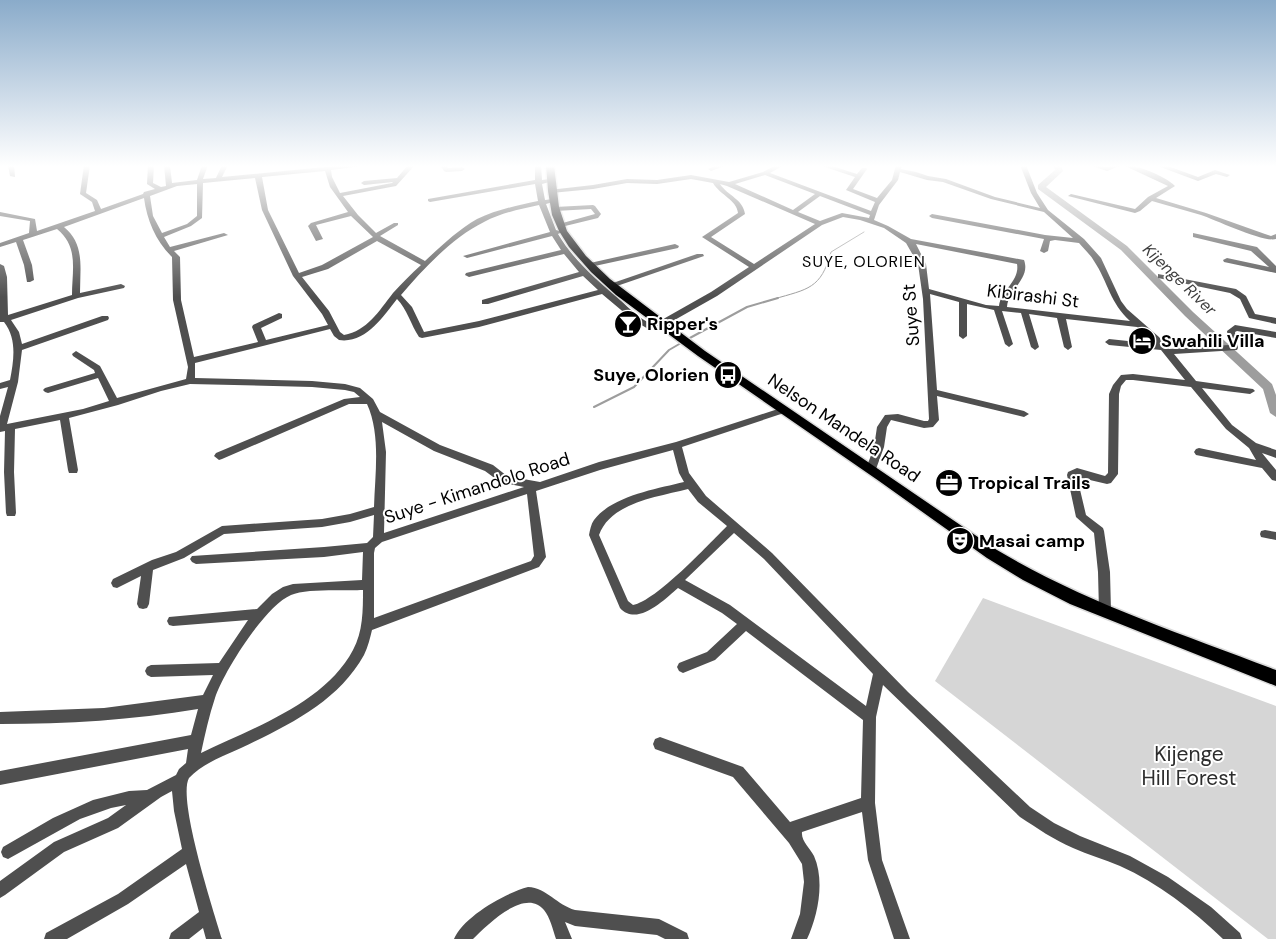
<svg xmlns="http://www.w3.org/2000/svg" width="1276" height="939" viewBox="0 0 1276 939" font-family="'DM Sans',sans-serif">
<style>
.green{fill:#d6d6d6}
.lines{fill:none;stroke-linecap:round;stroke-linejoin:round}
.stream-far1{stroke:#9d9d9d;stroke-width:1}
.stream{stroke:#9d9d9d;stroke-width:2}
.river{fill:#9d9d9d;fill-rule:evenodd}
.major-casing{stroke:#dbdbdb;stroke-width:3}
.minor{fill:#4f4f4f;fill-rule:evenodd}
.major{fill:#000;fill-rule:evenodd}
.labels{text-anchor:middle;stroke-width:4;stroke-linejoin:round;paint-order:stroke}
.far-neighbourhood-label{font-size:16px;letter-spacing:1px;fill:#000;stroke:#fff}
.far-water-label{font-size:16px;font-style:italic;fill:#3e3e3e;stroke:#fff}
.street-label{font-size:18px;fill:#000;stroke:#fff}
.poi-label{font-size:18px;font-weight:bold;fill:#000;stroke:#fff;text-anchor:start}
.near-park-label{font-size:21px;fill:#2d2d2d;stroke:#fff}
</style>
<rect width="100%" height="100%" fill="#fff"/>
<!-- green -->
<polygon class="green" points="983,598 1276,706 1276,939 1268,939 935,681"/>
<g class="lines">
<!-- stream-far1 -->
<path class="stream-far1" d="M774,299C808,289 821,289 831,252L864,232"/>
<!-- stream -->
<g class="stream">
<polyline points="688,339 747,307 778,298"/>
<polyline points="594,407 634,387 669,350 681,343"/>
</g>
<!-- river -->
<polygon class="river" points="1053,165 1061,165 1063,171 1046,187 1127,246 1193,312 1272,384 1276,395 1276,417 1270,413 1263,389 1185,316 1121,250 1038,189 1038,185 1055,170"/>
<!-- major casing -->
<g class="major-casing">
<path id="major" d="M546,165H554L559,207L567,231L586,256L610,279L705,351L997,550C1084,602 1182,634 1276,670V686L1070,604L1023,580L987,558L879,481L698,356L616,295L591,272L569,247L559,231L552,215L548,191Z"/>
</g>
<!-- minor -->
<g class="minor">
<polygon points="8,165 14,165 15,177 10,176"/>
<path d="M84,165H90L86,193L97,200L101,209L143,194L144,192L155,189L147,184L148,165H154L153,183L161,187L166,186L164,165H170L172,183L197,180L202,165H208L203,179L216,178L222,165H228L222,177L345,165H370L331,170L332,177L340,193L392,183L393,182L364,185L361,183L364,181L397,178L408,165H415L396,186L343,196L358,215L376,233L394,223H398V225L380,236L425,261C441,246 458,230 477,219C496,210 518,205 538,201L535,184L430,202L428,201V199L535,180V165H541L542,180L550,179L553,181L542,184L545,200L553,199L556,201L546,204L556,230L562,232L558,234C574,261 597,280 620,300C630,309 639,318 651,324L658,322L711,292L749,267L702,237L738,213C737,200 720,195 713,183L691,179L657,184L627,183L593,189L551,193L548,191L549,190L593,185L627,179L657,180L691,175L729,182L763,172L776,165H784L770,173L871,211L875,202L846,190L855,177L819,165H829L857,174L862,168H866L867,169L853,189L877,198L892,180L896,165H902L901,169L916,172L928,176L946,179L995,197L1040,208L1031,193L1020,165H1026L1037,193L1048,210L1084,239L1101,258L1121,301L1127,309L1159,337L1169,349L1229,345L1227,331L1235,325L1276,332V338L1237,331L1235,332L1238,348L1237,350L1174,354L1196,381L1253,389L1255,391L1250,394L1202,388L1232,425L1256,443L1276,450V458L1262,453L1276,470V481L1272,480L1262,468L1196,455L1194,452L1196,449L1199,448L1256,460L1249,448L1226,429L1191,387L1133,380H1126L1121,386L1119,394L1118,474L1111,483L1107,484L1077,477L1086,515L1103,528L1104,531L1110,572L1111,611L1109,615L1105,616L1101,615L1099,611L1098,572L1094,533L1076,517L1067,475L1068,472L1077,468L1105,476L1108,473L1109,394L1113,385L1121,375L1133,374L1185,380L1161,350L1109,345L1105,342L1109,339L1156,344L1137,327L1066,319L1072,347L1068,350L1064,347L1057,318L1029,314L1039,347L1035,350L1031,347L1021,313L1002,311L1013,344L1009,347L1005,344L994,310L967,304V336L963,339L959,336V302L930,294L937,390L1024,411L1029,414L1024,417L937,396L939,420L933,427L924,428L891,420L887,427L884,447L876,469L875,472H867L866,469L874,447L877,427L885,415L898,414L924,421H928L929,419L923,299L918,264L906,243L884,228L860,220L843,217L822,225L717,296L664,326L650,330L633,320L602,294L479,327L422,338L419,337C411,325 407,309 397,299C383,317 365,344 339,340L334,336L330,329L195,363V378L312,381L345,384L360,388L373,399L380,412L440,445L493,465L507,476L540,482L599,462L676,442L781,408H787L789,410L787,412L682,447L689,473L706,496L772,553L908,692L1030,807L1054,823L1080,836L1130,856L1168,877L1211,907L1240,933L1242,939H1223C1193,910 1158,883 1120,866C1104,859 1088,855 1073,848C1054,840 1037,828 1020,817L883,685L876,717L875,803L882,860L910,939H894L868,860L862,812L802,832C801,841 810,848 814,856C825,881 818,915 807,939H791L800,914L804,882L802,864L789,843L733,777L655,749L653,744L655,739L660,737L743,767L790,822L861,798L863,720L746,631L715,660L683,673L679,671L677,667L679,663L707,652L737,624L722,613L678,588C664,600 637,627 620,608L589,535C590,530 591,524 594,520C612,496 656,489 684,482L679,473L673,450L600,470L536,491L546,557L539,567L372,630C370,638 368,647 364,655C338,702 287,726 241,748C223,756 202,764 189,778C177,799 214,912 222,939H206L203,928L189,939H169L171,933L199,912L186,864L128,904L67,939H44L46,933L118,894L182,849L174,811L172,791L161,797L118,828L64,852L5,895L0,898V881L54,842L108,818L126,805L111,808L80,819L8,859L3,857L1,852L3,847L53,818L93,800L129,791L147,790L176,775L179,769L186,763L188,749L0,785V771L191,735L198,709C133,720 67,724 0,724V712L104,708L203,695L213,675L151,677L147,675L145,671L147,667L151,665L219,663L248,620L173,626L169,625L167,621L169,617L257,609L272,594L283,587L293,584L362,580L363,552L324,557L196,564L192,562L190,559L192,556L324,547L367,543L373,537L374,515L350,522L322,527L224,534L184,558L153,570L149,604L147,608L143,609L139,608L137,604L141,576L117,588L113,587L111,583L113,579L152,560L176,552L222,526L322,519L350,514L374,507C375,473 381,435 367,404H349L222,459L219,460L214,456L216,453L344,399L360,397L354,392L345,390L312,387L190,384L161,391L118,405L69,418L78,470L77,473H69L68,470L60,420L15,429L14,472L16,513L15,516H7L6,513L4,472L5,431L0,432V416L8,387L0,389V383L10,380C14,359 17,339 4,322H0V264L4,266L7,277L8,315L72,295C72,270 79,247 57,229L23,240L32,265L34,280L30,282H27L24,265L16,242L0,247V243L29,233L30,221L0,216V212L35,219L37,231L95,211L92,202L80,194ZM325,171L330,187L348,212L311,223L308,226L316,241L323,239L316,225L351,216L373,237L322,265L299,273L268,210L262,177ZM900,172L927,180L943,182L991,199L1044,212L1073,238L1045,235L932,214L929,216L932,218L1044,239L1040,251L1044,253L1048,251L1050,241L1055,240L1079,243C1084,249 1090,254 1094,261C1108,282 1110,303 1130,321L1007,307C1008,289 1031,279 1024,260L911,239L888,226L874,220L879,205L898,180ZM765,175L815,194L793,210L735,184ZM255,178L262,210L293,276L322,314L328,325L266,340L261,328L282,318V314L279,313L253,325L252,327L258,342L194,357L181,300L180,257L174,251L228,235L224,233L170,247L164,237L191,226L202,218L203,183ZM197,184V216L187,224L162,233L153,216L150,196L177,186ZM720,184L727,186L815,224L754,264L711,237L745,214C743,199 728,196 720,184ZM820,196L870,215L869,218L842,213L820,221L798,212ZM144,198C147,221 156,241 172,257L173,300L188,367L186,379L117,398L100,366L76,351L72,354L73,356L94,370L95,373L45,388L43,390L45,392L48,393L98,378L109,401L83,409L7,424L18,382L22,350L108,320L109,318L108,316H102L22,344L19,332L11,320L78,298L124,288L125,286L121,284L80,293C80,268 85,244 64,227ZM539,205L550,232L463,256L467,258L552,236L561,250L466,273L465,275L469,277L564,254L579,272L482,300V304H488L583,276L598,290L479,321L424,332L412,307L401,295C423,269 453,237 484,222C501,213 520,209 539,205ZM377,241L421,265C411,274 402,283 393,293C379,311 367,331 344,335L340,332L329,311L302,277L328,269ZM916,244L1017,264C1020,281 1001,290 999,306L986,305L929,289L926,264ZM382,422L434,451L485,471L500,482L524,487L384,533L386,452ZM688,489L698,502L727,526C708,545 656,601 633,605L628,601L599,535C611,502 658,497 688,489ZM527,494L534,556L531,561L374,618V553L375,548L382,542ZM734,533L764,559L873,674L866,706L730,605L685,580ZM363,590C363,610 363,632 353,650C325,703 253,728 201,753C205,734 209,716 215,698C224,671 265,606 291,595C306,588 344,591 363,590Z"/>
<polygon points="440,165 446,165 448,168 462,167 465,169 462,171 446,172 444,171"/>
<polygon points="717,165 727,165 711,171 708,169"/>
<polygon points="1089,165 1107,167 1122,165 1107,171"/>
<path d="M1123,165C1138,165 1165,176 1175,186L1156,198L1206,213L1265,234L1271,236L1276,234V239C1264,243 1216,220 1201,215C1185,210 1168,206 1152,201L1140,211L1135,213L1068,196L1071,194L1135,209L1148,197L1168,186Z"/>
<polygon points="1155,165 1165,165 1198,177 1215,170 1230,175 1227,177 1216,174 1198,181"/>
<polygon points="593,205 595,206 601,214 598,218 561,227 559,226 559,224 595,214 591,209 555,211 552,209 555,207"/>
<polygon points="1193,233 1257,247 1276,266 1276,273 1224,262 1223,260 1227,258 1269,267 1251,251 1193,237"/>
<polygon points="675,244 679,246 678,248 590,267 586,265 590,263"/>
<polygon points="697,254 703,254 704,256 614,287 608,287 607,285"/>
<polygon points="1158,274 1236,289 1246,296 1255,314 1276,318 1276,324 1249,318 1240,299 1230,293 1158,278"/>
<polygon points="1265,530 1276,532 1276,540 1261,537 1260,534 1261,531"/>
<path d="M528,887C547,888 557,905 575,910L659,919L687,933L689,939H665L657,935L575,926L565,922L572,939H556C553,930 550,917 544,910C525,887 487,925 473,939H454C463,917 505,893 528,887Z"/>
</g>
<!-- major -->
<use href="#major" class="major"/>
</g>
<!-- sky -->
<linearGradient id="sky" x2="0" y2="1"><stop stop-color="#8aabca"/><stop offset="0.56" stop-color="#fff"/><stop offset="1" stop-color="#fff" stop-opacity="0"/></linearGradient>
<rect width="1276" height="297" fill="url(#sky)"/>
<!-- icons -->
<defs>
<g id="bar-disc" transform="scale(1.4375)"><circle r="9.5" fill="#000" stroke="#fff"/><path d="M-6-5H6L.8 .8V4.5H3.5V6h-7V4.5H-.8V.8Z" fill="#fff"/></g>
<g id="hotel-disc" transform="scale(1.4375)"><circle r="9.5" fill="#000" stroke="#fff"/><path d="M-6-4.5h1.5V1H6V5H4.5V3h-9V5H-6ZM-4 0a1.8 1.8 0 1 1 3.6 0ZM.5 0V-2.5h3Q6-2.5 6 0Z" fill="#fff"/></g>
<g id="bus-disc" transform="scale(1.4375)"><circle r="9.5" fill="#000" stroke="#fff"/><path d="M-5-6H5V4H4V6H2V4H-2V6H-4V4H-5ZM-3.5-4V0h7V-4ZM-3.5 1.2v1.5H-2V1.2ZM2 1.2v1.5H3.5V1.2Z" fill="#fff"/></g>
<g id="office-disc" transform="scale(1.4375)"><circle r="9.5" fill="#000" stroke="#fff"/><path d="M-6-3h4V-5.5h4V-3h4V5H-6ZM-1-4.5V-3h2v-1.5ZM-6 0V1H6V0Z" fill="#fff"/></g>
<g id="theatre-disc" transform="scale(1.4375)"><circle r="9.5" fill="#000" stroke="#fff"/><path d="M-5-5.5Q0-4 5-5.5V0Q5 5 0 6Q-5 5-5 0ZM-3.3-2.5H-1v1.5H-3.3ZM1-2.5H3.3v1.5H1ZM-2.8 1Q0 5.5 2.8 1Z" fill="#fff"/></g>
</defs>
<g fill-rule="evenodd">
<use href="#bar-disc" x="628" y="324"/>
<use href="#hotel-disc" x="1142" y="341"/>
<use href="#bus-disc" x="728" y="375"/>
<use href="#office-disc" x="949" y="483"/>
<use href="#theatre-disc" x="960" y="541"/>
</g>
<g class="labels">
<!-- far-neighbourhood labels -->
<g class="far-neighbourhood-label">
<text x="864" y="267">SUYE, OLORIEN</text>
</g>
<!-- far-water labels -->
<g class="far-water-label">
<text transform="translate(1180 279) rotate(44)" y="6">Kijenge River</text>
</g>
<!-- street labels -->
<g class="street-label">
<text transform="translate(1033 296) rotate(7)" y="6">Kibirashi St</text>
<text transform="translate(911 315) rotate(-94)" y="6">Suye St</text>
<text transform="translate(844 428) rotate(34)" y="6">Nelson Mandela Road</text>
<text transform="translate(477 488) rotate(-18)" y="6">Suye - Kimandolo Road</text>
</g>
<!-- poi labels -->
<g class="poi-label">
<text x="647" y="330">Ripper's</text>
<text x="1161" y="347">Swahili Villa</text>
<text x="709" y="381" text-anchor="end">Suye, Olorien</text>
<text x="968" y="489">Tropical Trails</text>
<text x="979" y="547">Masai camp</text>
</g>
<!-- near-park labels -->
<g class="near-park-label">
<text x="1189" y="761">Kijenge<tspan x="1189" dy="24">Hill Forest</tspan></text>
</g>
</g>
</svg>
